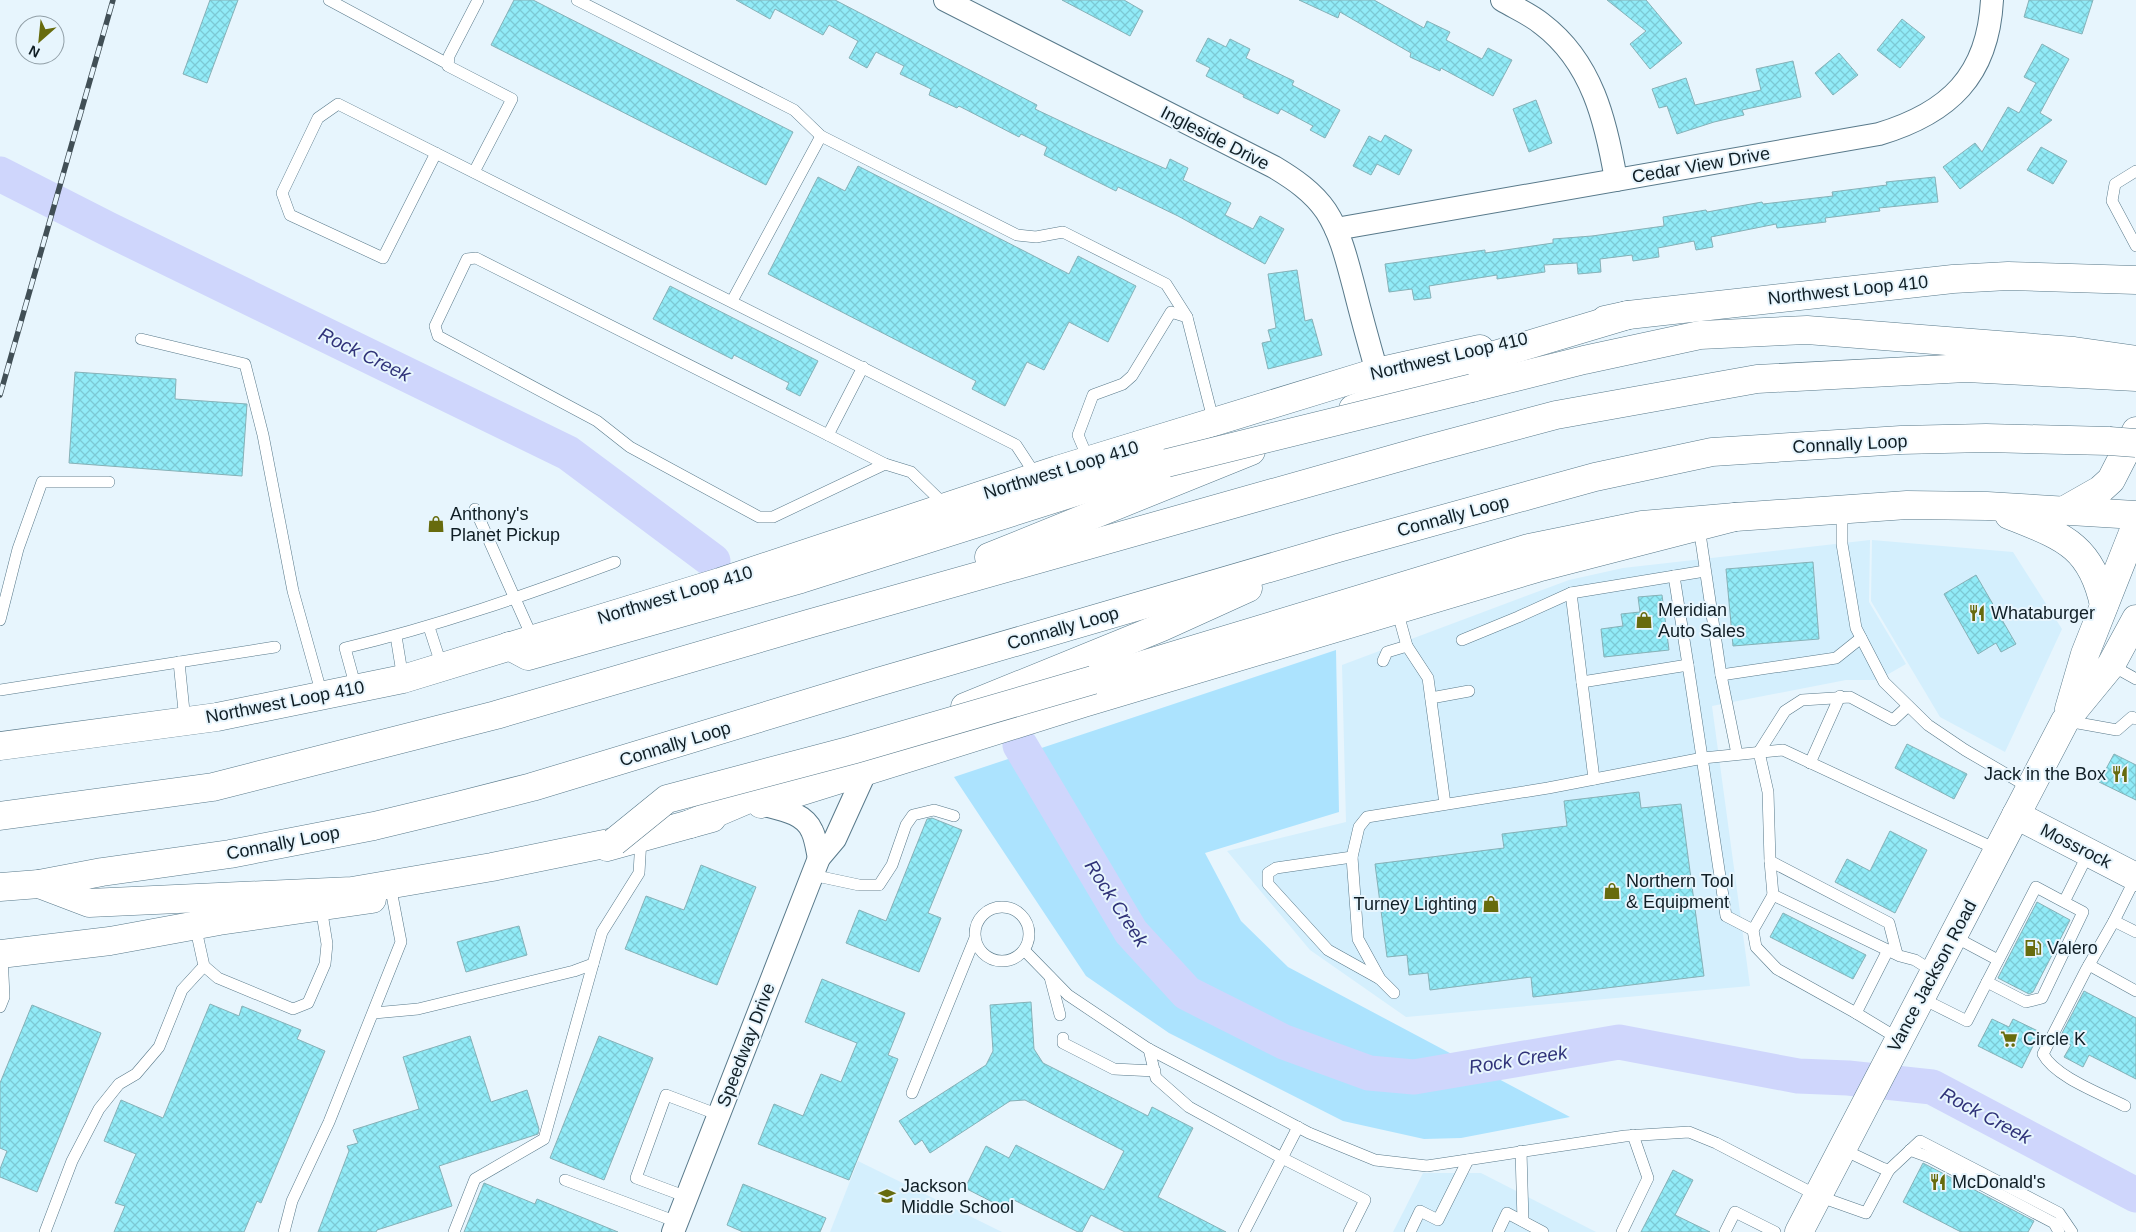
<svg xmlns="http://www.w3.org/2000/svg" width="2136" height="1232" viewBox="0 0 2136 1232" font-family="Arial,sans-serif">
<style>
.built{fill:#d4effd}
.green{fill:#ace3fe}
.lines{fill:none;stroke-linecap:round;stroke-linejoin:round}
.river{stroke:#cfd6fc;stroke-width:35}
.building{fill:url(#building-cross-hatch);stroke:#86b1b7}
.lane-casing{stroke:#58798a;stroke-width:12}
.street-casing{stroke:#58798a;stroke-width:24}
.secondary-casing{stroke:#58798a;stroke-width:29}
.highway-casing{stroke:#58798a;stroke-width:29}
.lane{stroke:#fff;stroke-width:11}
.street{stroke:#fff;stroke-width:22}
.secondary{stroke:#fff;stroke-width:28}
.highway{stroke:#fff;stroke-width:28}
.rail-casing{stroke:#414f56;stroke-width:5.5}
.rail{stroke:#e7f5fd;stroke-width:4;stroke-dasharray:11;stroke-linecap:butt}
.highway-bridge-casing{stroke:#58798a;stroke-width:29;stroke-linecap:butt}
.highway-bridge{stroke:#fff;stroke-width:28}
.labels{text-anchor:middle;stroke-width:4;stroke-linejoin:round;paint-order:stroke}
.street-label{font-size:18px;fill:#101e25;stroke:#e7f5fd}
.poi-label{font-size:18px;fill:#101e25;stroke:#e7f5fd;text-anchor:start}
.water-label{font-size:19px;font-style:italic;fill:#303379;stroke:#e7f5fd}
</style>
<defs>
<pattern id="building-cross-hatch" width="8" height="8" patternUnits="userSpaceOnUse" patternTransform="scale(1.25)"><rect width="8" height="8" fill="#91ebf7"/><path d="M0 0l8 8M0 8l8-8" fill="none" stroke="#7cc9d4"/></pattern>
</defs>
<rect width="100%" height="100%" fill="#e7f5fd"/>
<!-- built -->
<g class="built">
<polygon points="1870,540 1869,602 1906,664 1878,680 1846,680 1712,706 1750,986 1406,1017 1310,950 1227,851 1346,822 1342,665 1569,580 1623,568"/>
<polygon points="1872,540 2013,552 2062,629 2005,752 1940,717 1871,601"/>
<polygon points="858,1161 1002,1232 830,1232"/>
<polygon points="1423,1173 1481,1173 1596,1232 1393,1232"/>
</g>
<!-- green -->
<polygon class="green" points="1336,650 1339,812 1205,853 1241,921 1288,967 1570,1117 1461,1138 1424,1139 1343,1121 1169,1033 1086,976 954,777"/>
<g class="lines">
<!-- river -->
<g class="river">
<polyline points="0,174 108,229 568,453 713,561"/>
<polyline points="1020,745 1131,932 1187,993 1284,1042 1369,1073 1414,1077 1619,1042 1798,1076 1848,1078 1932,1087 2136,1195"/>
</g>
</g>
<!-- building -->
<g class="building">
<polygon points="210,0 238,0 207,83 183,74"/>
<polygon points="514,0 533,0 793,132 766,185 491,45"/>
<polygon points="736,0 835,0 1037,105 1035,109 1092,136 1166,169 1170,159 1188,168 1183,180 1231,203 1225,215 1253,229 1260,216 1284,229 1265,264 1178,216 1118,187 1116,191 1044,155 1047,147 1021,134 1019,137 959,106 957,108 929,95 931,89 900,74 904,66 876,52 867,68 849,58 858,41 829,25 823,35 775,9 770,19"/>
<polygon points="1062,0 1124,0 1143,11 1130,36"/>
<polygon points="1299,0 1374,0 1424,28 1427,21 1450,32 1446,40 1482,59 1488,48 1512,60 1493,96 1441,68 1440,71 1410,57 1411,53 1340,12 1338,18"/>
<polygon points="1607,0 1646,0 1682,43 1650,69 1630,44 1646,31"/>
<polygon points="2029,0 2093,0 2082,34 2024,17"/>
<polygon points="1902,19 1925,37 1900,68 1877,50"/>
<polygon points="1208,38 1226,47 1230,39 1250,49 1246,58 1294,81 1292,85 1340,110 1325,138 1310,130 1313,126 1281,109 1278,114 1243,97 1244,95 1206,76 1210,68 1196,61"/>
<polygon points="2042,44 2069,59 2040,113 2052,120 1960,189 1943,167 1975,143 1982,152 2008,107 2019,113 2036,83 2024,77"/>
<polygon points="1839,53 1858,75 1833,95 1815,73"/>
<polygon points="1793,61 1801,97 1742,110 1744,115 1714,122 1677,134 1667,106 1659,108 1652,89 1686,78 1695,105 1761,90 1756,69"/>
<polygon points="1536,100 1552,143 1529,152 1513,109"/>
<polygon points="1385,135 1412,150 1399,175 1377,164 1371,175 1353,166 1369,136 1381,142"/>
<polygon points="2041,147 2067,161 2053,184 2027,170"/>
<polygon points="858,166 1069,274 1078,256 1136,286 1108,342 1069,322 1044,370 1027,362 1005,406 972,389 976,381 768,274 818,177 845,191"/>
<polygon points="1935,177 1938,202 1879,208 1880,211 1825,218 1826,222 1777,228 1776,224 1711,237 1713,247 1696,250 1694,241 1658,248 1659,257 1633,261 1632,255 1600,259 1601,272 1578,274 1577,263 1544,265 1545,272 1497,279 1497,275 1429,286 1431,298 1414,300 1412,289 1389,292 1385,264 1485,250 1485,253 1553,243 1553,239 1592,236 1664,226 1663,217 1706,210 1707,212 1762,202 1763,204 1833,196 1832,192 1887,185 1886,182"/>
<polygon points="1297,270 1305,321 1312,319 1322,355 1268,369 1262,343 1271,341 1268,330 1276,328 1268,274"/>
<polygon points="670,286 818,361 800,396 786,389 789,383 734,355 732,359 653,319"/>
<polygon points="75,372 176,379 175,399 247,404 242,476 69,463"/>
<polygon points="1813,562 1819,639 1733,646 1726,569"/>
<polygon points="1976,575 2016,644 2001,652 1996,643 1978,654 1944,594"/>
<polygon points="1662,595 1669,650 1604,657 1601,629 1623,626 1621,614 1640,612 1638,597"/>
<polygon points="1907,744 1967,774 1954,799 1895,768"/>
<polygon points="2114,754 2136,765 2136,800 2099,782"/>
<polygon points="1639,792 1641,808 1681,804 1704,976 1533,997 1531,977 1430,990 1428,973 1409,975 1407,955 1387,957 1375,864 1504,848 1502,834 1567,826 1564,801"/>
<polygon points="932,818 962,830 928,913 941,918 919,972 846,943 859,910 886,921 927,819"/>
<polygon points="1890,831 1927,850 1895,913 1835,882 1847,859 1870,871"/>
<polygon points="701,865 756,887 717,985 625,949 646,896 684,910"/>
<polygon points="2037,902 2070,920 2033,992 2029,994 1998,978"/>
<polygon points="1783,913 1866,955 1853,979 1770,937"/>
<polygon points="519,926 527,955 466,972 457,942"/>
<polygon points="822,979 905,1013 888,1055 898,1059 849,1180 758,1144 774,1104 803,1116 821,1074 841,1082 857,1043 805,1022"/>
<polygon points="2084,991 2136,1018 2136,1079 2089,1055 2083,1067 2064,1057 2071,1045 2059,1039"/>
<polygon points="1031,1002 1034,1049 1043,1063 1148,1116 1152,1107 1193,1128 1158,1197 1226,1232 1125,1232 1091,1215 1082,1232 1078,1232 1014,1200 1008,1210 965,1188 986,1146 1009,1158 1016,1145 1104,1190 1124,1151 1025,1100 1010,1101 930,1153 922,1140 915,1145 899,1121 986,1065 993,1051 990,1005"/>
<polygon points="210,1004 239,1016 242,1006 301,1030 297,1039 325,1051 261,1203 257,1201 244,1232 114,1232 125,1206 115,1203 136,1154 104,1141 121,1100 163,1118"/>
<polygon points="32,1005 101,1033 37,1192 0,1177 0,1169 7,1151 0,1148 0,1083"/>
<polygon points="1992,1019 2009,1027 2013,1019 2040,1032 2022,1068 1978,1046"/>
<polygon points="470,1036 491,1102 527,1090 539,1129 538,1134 439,1166 452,1206 377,1230 376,1232 318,1232 349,1151 347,1146 358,1143 353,1130 419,1109 403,1057"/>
<polygon points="599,1036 653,1058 604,1180 550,1158"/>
<polygon points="1923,1163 2034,1221 2028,1232 1961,1232 1903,1202"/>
<polygon points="1673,1170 1693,1180 1675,1215 1710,1232 1641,1232"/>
<polygon points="484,1183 535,1204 537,1199 618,1232 464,1232"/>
<polygon points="743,1184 826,1218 820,1232 743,1232 727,1225"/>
</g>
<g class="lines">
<!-- lane casing -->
<g class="lane-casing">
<g id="lane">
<polyline points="329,0 448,64"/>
<polyline points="577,0 794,110 821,136"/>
<polyline points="436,153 383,258 290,215 282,193 318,118 338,104 1016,445 1037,477"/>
<polyline points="2136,171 2115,184 2112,201 2136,246"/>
<polyline points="474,172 512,99 448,66 449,56 478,0"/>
<polyline points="732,301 821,136 1017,235 1036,237 1063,232 1166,284 1187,317"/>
<polyline points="141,339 245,364 263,435 293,591 322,695"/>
<polyline points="863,367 828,435 476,258 467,259 435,326 438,336 597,421 630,447 759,517 773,517 885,464 911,472 946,506"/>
<polyline points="828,435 885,464"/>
<polyline points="1089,461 1078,435 1093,395 1123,384 1132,376 1171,312 1187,317 1214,423"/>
<polyline points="475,509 533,639"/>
<polyline points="1842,509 1842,544 1856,628 1884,682 1928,725 1965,750 2030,788"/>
<polyline points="1699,527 1721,675 1836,658 1861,638"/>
<polyline points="1674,576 1688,665"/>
<polyline points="1571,593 1582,682"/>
<polyline points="1397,610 1407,646 1428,678 1445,804"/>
<polyline points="0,620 18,549 42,482 109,482"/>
<polyline points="429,627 442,667"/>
<polyline points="396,636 403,679"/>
<polyline points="1462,640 1518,617 1571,593 1705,571"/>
<polyline points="1383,661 1387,652 1407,646"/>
<polyline points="179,662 185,721"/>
<polyline points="2111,665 2136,679"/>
<polyline points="1721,675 1737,754"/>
<path d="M356,688L345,648C438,626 526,595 615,562"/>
<polyline points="0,690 275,647"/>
<polyline points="1431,698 1469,691"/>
<polyline points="2067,721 2117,730 2132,717 2136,719"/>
<polyline points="1810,763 1840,696"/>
<polyline points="1594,779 1582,682 1688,665 1726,916 1753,930"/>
<polyline points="1352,857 1276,868 1268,873 1268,884 1328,950 1380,979"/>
<polyline points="1770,861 1773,895"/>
<polyline points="812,875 859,885 879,885 892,865 906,825 913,815 934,810 954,816"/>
<polyline points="2136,877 2114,921 2136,932"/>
<polyline points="2064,902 2036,887 1987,982 2026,1002 2042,998 2083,912 2064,902 2089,852"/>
<circle cx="1002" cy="934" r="27"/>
<path d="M2114,921L2086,970L2043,1054C2055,1077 2102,1094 2125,1106"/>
<polyline points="195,925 204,966 218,978 293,1009 308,1003 325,964 327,944 321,907"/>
<polyline points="1953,936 1998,960"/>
<polyline points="1024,950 1068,995 1147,1048 1309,1133 1375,1160 1427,1166 1625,1136 1689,1132 1716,1143 1818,1196 1866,1213 1889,1170"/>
<polyline points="1897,954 1889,923 1770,861 1768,792 1759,752 1785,711 1802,700 1850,697 1893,720 1908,706"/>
<polyline points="2089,965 2136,991"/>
<polyline points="1050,977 1060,1015"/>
<polyline points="1394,993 1380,979 1358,939 1352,857 1359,827 1367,817 1548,788 1703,758 1783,750 1998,850"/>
<polyline points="1921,998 1967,1021 1987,982"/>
<polyline points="0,1007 4,997 2,954"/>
<polyline points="374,1013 418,1009 574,971 593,964"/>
<polyline points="1856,1013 1888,950"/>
<polyline points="1063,1038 1063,1043 1114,1069 1155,1071"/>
<polyline points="1899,1039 1856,1013 1777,969 1756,947 1753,930 1773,895 1900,956 1915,960 1934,972"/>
<polyline points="1149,1049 1156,1078 1189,1107 1282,1158 1365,1200 1349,1232"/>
<polyline points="912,1093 975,938"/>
<polyline points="1842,1149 1882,1168 1889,1170 1920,1141 2059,1213 2072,1232"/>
<polyline points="1910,1150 1929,1157 2054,1223 2059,1232"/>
<polyline points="1521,1151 1523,1221"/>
<polyline points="565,1180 677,1222"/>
<polyline points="687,1197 636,1178 666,1095 719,1115"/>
<polyline points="45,1232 72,1161 99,1109 119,1084 136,1074 159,1047 182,990 204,966"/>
<polyline points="284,1232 292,1201 329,1122 401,942 392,895"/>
<polyline points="454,1232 475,1179 544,1139 602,932 639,873 641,839"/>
<polyline points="1244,1232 1298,1127"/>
<polyline points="1410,1232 1420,1211 1438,1220 1468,1160"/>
<polyline points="1498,1232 1507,1213 1543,1232"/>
<polyline points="1622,1232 1648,1178 1633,1135"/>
<polyline points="1725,1232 1735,1212 1775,1232"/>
</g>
</g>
<!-- street casing -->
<g class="street-casing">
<g id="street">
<path d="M945,0L1274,167C1294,179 1313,192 1326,211C1341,234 1347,261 1354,287C1361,315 1369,344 1377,372"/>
<path d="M1502,0C1515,8 1530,14 1542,24C1592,62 1606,121 1616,180"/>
<path d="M1336,229L1879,134C1949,113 1988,76 1992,0"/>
<path d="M761,804C779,809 804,812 812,831C816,839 817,850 819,858"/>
<polyline points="673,1232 819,858 835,839 865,773"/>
</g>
</g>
<!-- secondary casing -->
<g class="secondary-casing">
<g id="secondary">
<polyline points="1605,320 1628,315 1953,279 2008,276 2136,280"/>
<polyline points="2063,511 2100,490 2111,480 2136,431"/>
<path d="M2009,515C2061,536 2091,544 2104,605"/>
<polyline points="2069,709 2085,654 2136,525"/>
<polyline points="0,746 217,717 403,679 720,582 1057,470 1377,372 1480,349"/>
<polyline points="761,804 1084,703 1537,568 1735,517 1907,505 1987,506 2136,515"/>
<polyline points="2016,815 2136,877"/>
<polyline points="607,847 712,818"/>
<polyline points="0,954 110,941 219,921 372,899"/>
<polyline points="1799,1232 2065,721 2111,665 2136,619"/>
</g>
</g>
<!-- highway casing -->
<g class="highway-casing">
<g id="highway">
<polyline points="1472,388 1584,360 1700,335 1807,330 2074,351 2136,360"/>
<polyline points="1353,409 1458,366 1628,315"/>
<polyline points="989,557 1251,451"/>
<polyline points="509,646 528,656 801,579 1167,463"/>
<polyline points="1093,680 1529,548 1642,525 1735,517"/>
<polyline points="965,707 1162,627 1248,588"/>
<polyline points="0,816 213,787 496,715 808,624 1425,450 1556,415 1757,379 1966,368 2136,377"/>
<polyline points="690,824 831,764"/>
<polyline points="39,884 89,903 352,891 492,867 614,842"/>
<polyline points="0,887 39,884 102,872 230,854 374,826 453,807 532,787 878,682 1338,548 1595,477 1712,452 1901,440 1986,438 2109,441"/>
</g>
</g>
<!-- lane -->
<use href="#lane" class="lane"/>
<!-- street -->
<use href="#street" class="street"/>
<!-- secondary -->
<use href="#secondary" class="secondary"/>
<!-- highway -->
<use href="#highway" class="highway"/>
<!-- rail casing -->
<g class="rail-casing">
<polyline id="rail" points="0,395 113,0"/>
</g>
<!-- rail -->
<use href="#rail" class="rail"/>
<!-- highway-bridge casing -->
<g class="highway-bridge-casing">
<g id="highway-bridge">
<polyline points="2109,441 2136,443"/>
<polyline points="1167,463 1472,388"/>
<polyline points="614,842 667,799 852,750 1093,680"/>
</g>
</g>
<!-- highway-bridge -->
<use href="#highway-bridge" class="highway-bridge"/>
</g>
<!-- icons -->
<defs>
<g id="shop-bare" transform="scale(1.35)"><path d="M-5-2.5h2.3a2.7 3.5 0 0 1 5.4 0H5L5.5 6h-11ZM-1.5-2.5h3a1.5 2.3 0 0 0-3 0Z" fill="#676b0d" stroke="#e7f5fd" stroke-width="2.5" paint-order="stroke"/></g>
<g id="restaurant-bare" transform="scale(1.35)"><path d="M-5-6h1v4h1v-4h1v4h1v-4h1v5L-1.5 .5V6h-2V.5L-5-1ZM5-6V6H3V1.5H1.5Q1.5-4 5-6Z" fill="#676b0d" stroke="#e7f5fd" stroke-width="2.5" paint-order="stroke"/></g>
<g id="fuel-bare" transform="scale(1.35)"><path d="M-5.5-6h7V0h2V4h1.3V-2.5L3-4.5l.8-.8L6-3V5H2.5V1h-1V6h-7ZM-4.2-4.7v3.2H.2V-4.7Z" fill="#676b0d" stroke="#e7f5fd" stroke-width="2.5" paint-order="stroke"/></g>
<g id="supermarket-bare" transform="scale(1.35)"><path d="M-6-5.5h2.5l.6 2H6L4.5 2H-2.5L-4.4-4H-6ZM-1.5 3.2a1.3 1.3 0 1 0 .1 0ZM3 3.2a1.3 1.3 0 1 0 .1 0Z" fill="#676b0d" stroke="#e7f5fd" stroke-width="2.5" paint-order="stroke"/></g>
<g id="school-bare" transform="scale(1.35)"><path d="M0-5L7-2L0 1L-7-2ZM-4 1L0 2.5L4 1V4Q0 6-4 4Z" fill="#676b0d" stroke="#e7f5fd" stroke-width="2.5" paint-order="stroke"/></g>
</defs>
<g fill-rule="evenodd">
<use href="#shop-bare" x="436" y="524"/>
<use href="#restaurant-bare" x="1977" y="613"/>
<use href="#shop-bare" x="1644" y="620"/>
<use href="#restaurant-bare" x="2120" y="774"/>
<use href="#shop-bare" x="1612" y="891"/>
<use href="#shop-bare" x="1491" y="904"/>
<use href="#fuel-bare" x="2033" y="948"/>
<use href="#supermarket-bare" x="2009" y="1039"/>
<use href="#restaurant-bare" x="1938" y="1182"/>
<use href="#school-bare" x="887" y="1196"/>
</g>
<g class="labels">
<!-- street labels -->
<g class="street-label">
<text transform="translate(1215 138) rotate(27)" y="6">Ingleside Drive</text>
<text transform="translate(1701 165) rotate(-10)" y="6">Cedar View Drive</text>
<text transform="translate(1848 290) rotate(-6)" y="6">Northwest Loop 410</text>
<text transform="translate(1449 356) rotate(-13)" y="6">Northwest Loop 410</text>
<text transform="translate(1850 444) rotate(-3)" y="6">Connally Loop</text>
<text transform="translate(1061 470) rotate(-17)" y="6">Northwest Loop 410</text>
<text transform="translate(1453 516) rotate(-15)" y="6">Connally Loop</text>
<text transform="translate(675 595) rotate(-17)" y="6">Northwest Loop 410</text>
<text transform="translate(1063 628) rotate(-16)" y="6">Connally Loop</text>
<text transform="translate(285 702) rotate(-11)" y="6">Northwest Loop 410</text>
<text transform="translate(675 744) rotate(-17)" y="6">Connally Loop</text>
<text transform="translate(283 843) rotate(-11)" y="6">Connally Loop</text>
<text transform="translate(2076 846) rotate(27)" y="6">Mossrock</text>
<text transform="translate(1932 976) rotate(-62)" y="6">Vance Jackson Road</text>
<text transform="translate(746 1045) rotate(-69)" y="6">Speedway Drive</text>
</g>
<!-- poi labels -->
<g class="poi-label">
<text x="450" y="520">Anthony's<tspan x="450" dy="21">Planet Pickup</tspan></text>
<text x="1658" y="616">Meridian<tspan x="1658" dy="21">Auto Sales</tspan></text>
<text x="1991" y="619">Whataburger</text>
<text x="2106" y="780" text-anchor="end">Jack in the Box</text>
<text x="1626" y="887">Northern Tool<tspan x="1626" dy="21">&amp; Equipment</tspan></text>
<text x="1477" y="910" text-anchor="end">Turney Lighting</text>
<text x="2047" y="954">Valero</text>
<text x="2023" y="1045">Circle K</text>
<text x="1952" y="1188">McDonald's</text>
<text x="901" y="1192">Jackson<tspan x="901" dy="21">Middle School</tspan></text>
</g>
<!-- water labels -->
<g class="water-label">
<text transform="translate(365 354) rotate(26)" y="7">Rock Creek</text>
<text transform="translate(1117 903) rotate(57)" y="7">Rock Creek</text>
<text transform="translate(1518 1059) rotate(-9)" y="7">Rock Creek</text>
<text transform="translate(1986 1115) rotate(28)" y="7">Rock Creek</text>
</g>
</g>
<!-- north arrow -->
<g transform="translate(40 40) rotate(207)"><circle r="24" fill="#e7f5fd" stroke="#919fa7"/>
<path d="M0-4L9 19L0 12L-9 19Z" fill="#676b0d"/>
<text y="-8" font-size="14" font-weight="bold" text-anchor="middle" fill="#101e25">N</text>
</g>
</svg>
